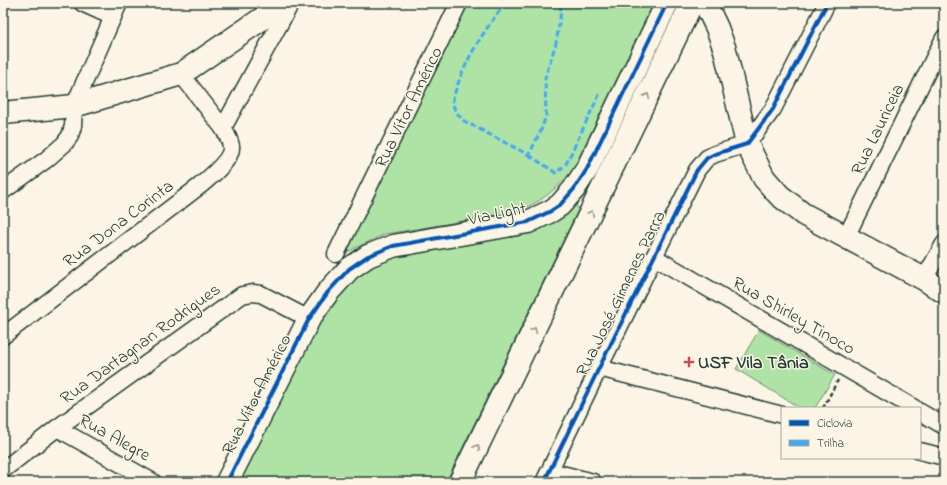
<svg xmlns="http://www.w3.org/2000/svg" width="947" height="485" viewBox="0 0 947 485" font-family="'Indie Flower',sans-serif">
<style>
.green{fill:#aee3a5;stroke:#66906c}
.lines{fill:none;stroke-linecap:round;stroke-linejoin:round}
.street-casing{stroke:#1f3d34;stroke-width:19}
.secondary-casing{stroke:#1f3d34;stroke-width:25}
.path{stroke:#1f3d34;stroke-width:2.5;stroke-dasharray:4 3;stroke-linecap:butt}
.street{stroke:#fcf5e5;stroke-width:16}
.secondary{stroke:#fcf5e5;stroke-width:22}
.quiet{stroke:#3fa9f5;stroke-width:3;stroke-dasharray:6 3;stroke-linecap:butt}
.cycleway-casing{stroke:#fcf5e5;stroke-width:6}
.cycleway{stroke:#0057b8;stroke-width:4}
.oneway{stroke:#8e998c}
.poi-dot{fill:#d1495b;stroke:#fcf5e5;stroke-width:1.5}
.labels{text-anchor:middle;stroke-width:3;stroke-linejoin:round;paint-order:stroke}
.street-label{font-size:18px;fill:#1f3d34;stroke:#fcf5e5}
.poi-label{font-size:18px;font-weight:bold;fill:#1f3d34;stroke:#fcf5e5;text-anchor:start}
</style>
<rect width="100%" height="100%" fill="#fcf5e5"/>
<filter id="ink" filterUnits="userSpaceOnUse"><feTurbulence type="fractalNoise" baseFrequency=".025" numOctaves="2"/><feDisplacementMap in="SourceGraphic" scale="8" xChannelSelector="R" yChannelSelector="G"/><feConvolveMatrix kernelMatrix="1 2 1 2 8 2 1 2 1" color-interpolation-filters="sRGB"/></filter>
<g filter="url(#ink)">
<!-- green -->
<g class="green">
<path d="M467,3H654L574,168C556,191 540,203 513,213L385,234L347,252Z"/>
<polygon points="570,201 579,208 446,482 231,482 329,292 361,263"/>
<polygon points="759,330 835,375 815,408 800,408 736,369"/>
</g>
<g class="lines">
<!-- street casing -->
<g class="street-casing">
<g id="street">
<polyline points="82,3 113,17"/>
<polyline points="181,74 223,128"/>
<polyline points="3,191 47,159 64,144 70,136 73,126 74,106 119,3"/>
<polyline points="846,237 944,38"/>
<polyline points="336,254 459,3"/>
<polyline points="654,257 914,408"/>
<polyline points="924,279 944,244"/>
<path d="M3,336L201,185C210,177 233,159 231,146C230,140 226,133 223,128L291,3"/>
<polyline points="599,368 782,415"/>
<polyline points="920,412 944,426"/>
<polyline points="57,428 153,482"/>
<polyline points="920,451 944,457"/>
<polyline points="3,470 57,428 242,295 253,293 261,294 309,319"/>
<polyline points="550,471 593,482"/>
<polyline points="544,482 599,368 697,170 707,158 715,154 747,144 773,109 827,3"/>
</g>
</g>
<!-- secondary casing -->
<g class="secondary-casing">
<g id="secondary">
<polyline points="705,3 717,28 725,50 747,144 764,178 779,195 803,214 924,279 944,292"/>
<polyline points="3,113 74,106 181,74 285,3"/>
<polyline points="227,482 309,319 328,292 349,269 368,256 393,246 528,222 551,211 560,205 574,189 587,169 667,3"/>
<polyline points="460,482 692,3"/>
</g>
</g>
<!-- path -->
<polyline class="path" points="823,408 838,380"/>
<!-- street -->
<use href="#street" class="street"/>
<!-- secondary -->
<use href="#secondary" class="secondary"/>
<!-- quiet -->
<g class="quiet">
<path d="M502,3L504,5C481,34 461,67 452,103L456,112L464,121L529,155L542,128L546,115L545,78L556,43L560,19L561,3"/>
<polyline points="529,155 556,173 566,164 600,93"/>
</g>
<!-- cycleway casing -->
<g class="cycleway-casing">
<g id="cycleway">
<polyline points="227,482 309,319 328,292 349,269 368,256 393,246 528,222 551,211 560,205 574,189 587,169 667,3"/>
<polyline points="544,482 599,368 697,170 707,158 715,154 747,144 773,109 827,3"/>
</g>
</g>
<!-- cycleway -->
<use href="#cycleway" class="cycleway"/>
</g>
<!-- one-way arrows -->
<defs><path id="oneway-chevron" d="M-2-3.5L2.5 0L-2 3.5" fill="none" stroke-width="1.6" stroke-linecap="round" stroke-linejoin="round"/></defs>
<g class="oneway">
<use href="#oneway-chevron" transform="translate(647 96) rotate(-64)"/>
<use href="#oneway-chevron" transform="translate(591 213) rotate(-64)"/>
<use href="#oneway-chevron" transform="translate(534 330) rotate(-64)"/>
<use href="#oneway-chevron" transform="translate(477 447) rotate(-64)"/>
</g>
</g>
<!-- markers -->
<path class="poi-dot" d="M687 356h4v4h4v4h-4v4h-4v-4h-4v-4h4z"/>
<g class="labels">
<!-- street labels -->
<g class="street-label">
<text transform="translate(408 107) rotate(-64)" y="6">Rua Vítor Américo</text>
<text transform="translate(877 129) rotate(-64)" y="6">Rua Lauriceia</text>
<text transform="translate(497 213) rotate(-12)" y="6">Via Light</text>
<text transform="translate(118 223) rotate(-37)" y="6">Rua Dona Corinta</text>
<text transform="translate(620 293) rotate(-64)" y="6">Rua José Gimenes Parra</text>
<text transform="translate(794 315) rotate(30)" y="6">Rua Shirley Tinoco</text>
<text transform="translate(140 343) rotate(-36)" y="6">Rua Dartagnan Rodrigues</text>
<text transform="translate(256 394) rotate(-63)" y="6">Rua Vítor Américo</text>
<text transform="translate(115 437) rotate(29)" y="6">Rua Alegre</text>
</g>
<!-- poi labels -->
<g class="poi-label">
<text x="698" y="368">USF Vila Tânia</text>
</g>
</g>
<!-- margin -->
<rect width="947" height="485" fill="none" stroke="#fcf5e5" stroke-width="16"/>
<rect x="8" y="8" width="931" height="469" fill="none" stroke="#1f3d34" stroke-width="1.5" filter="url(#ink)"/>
<!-- legend -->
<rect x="781" y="407" width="140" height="52" fill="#fcf5e5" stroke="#a4ab9e"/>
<rect x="789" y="420" width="20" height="6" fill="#0057b8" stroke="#a4ab9e"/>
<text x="817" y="427" font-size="12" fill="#1f3d34">Ciclovia</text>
<rect x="789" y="440" width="20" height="6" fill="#3fa9f5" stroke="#a4ab9e"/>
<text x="817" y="447" font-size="12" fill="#1f3d34">Trilha</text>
</svg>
